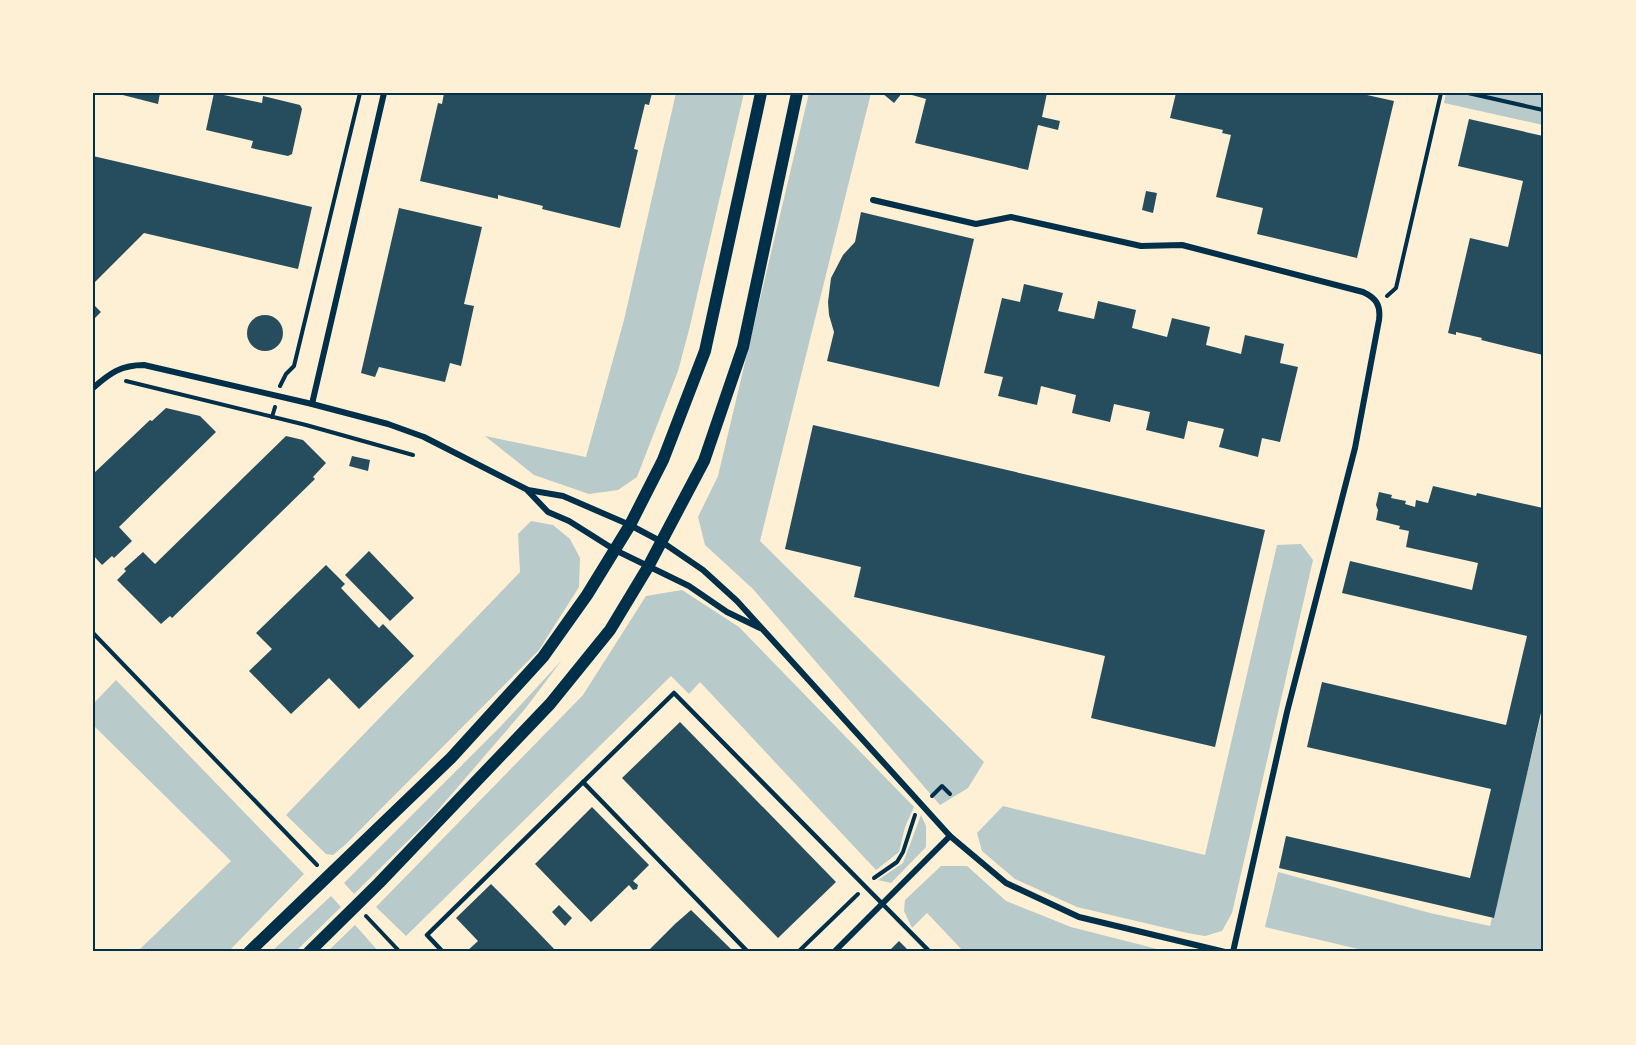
<svg xmlns="http://www.w3.org/2000/svg" width="1636" height="1045" viewBox="0 0 1636 1045" font-family="Bitter,serif">
<style>
.green{fill:#b9caca}
.building{fill:#264d5e}
.lines{fill:none;stroke-linecap:round;stroke-linejoin:round}
.path{stroke:#003049;stroke-width:4}
.service{stroke:#003049;stroke-width:4.5}
.minor{stroke:#003049;stroke-width:6}
.secondary{stroke:#003049;stroke-width:12}
.neatline{fill:none;stroke:#003049;stroke-width:2}
</style>
<rect width="100%" height="100%" fill="#fdf0d5"/>
<!-- green -->
<g class="green">
<polygon points="676,93 744,93 689,330 678,371 637,477 618,490 589,494 534,475 485,436 586,457 624,320"/>
<polygon points="809,93 871,93 760,541 984,762 968,788 940,805 753,589 705,545 698,517 718,476"/>
<polygon points="1446,93 1543,93 1543,125 1444,103"/>
<polygon points="531,521 553,525 570,539 580,558 579,587 539,650 346,844 333,855 326,854 286,815 520,572 518,534"/>
<polygon points="1301,544 1313,560 1232,913 1222,931 1205,936 1187,933 1077,907 1015,879 982,851 977,833 1003,806 1205,855 1277,545"/>
<polygon points="682,590 739,627 914,807 905,827 899,852 876,870 700,682 689,694 671,676 406,936 376,907 583,695 646,596"/>
<polygon points="562,660 525,709 432,817 354,894 344,883 501,726"/>
<polygon points="116,680 304,874 228,952 137,952 231,861 93,725 93,704"/>
<polygon points="1543,708 1543,952 1371,952 1265,927 1278,872 1430,913 1490,926"/>
<polygon points="921,815 926,826 926,847 891,883 878,880 903,863"/>
<polygon points="941,866 967,866 1006,901 1071,927 1169,952 964,952 927,913 912,928 904,911 905,900"/>
<polygon points="331,896 341,907 295,952 271,952"/>
<polygon points="355,925 379,952 327,952"/>
</g>
<!-- building -->
<g class="building">
<polygon points="115,93 160,93 158,104"/>
<polygon points="214,93 262,103 263,96 300,105 302,109 292,154 288,156 251,148 253,141 206,130"/>
<polygon points="444,93 652,93 649,105 645,104 634,149 638,150 620,228 542,209 543,206 527,202 498,195 498,199 420,181 438,103 442,104"/>
<polygon points="882,93 902,93 894,103"/>
<polygon points="905,93 1047,93 1042,117 1060,121 1058,130 1038,125 1028,170 915,143 926,99"/>
<polygon points="1176,93 1358,93 1394,101 1357,258 1257,234 1263,208 1216,197 1231,135 1222,133 1223,130 1170,118"/>
<polygon points="1469,119 1543,136 1543,355 1481,340 1482,338 1456,332 1456,335 1448,333 1470,238 1508,247 1523,181 1458,166"/>
<polygon points="93,156 312,207 298,269 144,233 93,284"/>
<polygon points="1146,191 1157,193 1153,213 1142,210"/>
<polygon points="399,208 482,227 464,304 474,306 461,366 450,363 445,382 379,367 375,377 361,373"/>
<polygon points="861,212 974,239 939,387 827,361 834,332 829,315 828,302 831,278 843,255 855,242"/>
<polygon points="1024,284 1063,293 1058,311 1094,319 1098,301 1136,310 1132,328 1167,337 1172,318 1210,327 1206,345 1241,354 1245,335 1284,344 1280,363 1298,367 1280,442 1262,438 1258,457 1219,447 1224,429 1188,421 1184,439 1146,430 1150,412 1114,404 1110,422 1072,413 1076,395 1041,386 1037,405 998,396 1003,377 984,373 1002,298 1020,302"/>
<polygon points="93,304 101,312 93,320"/>
<circle cx="265" cy="333" r="18"/>
<polygon points="166,408 200,416 216,432 119,527 132,541 114,558 112,556 102,565 93,555 93,474 150,420 152,421"/>
<polygon points="813,425 1265,530 1215,747 1091,718 1105,656 854,597 861,567 785,549"/>
<polygon points="286,436 303,440 326,463 313,477 315,479 233,559 172,618 170,616 161,624 117,580 126,571 124,569 143,552 155,564"/>
<polygon points="352,456 370,460 368,471 349,466"/>
<polygon points="1433,486 1476,496 1477,493 1543,508 1543,704 1494,918 1279,868 1286,836 1470,878 1491,789 1307,747 1322,682 1506,725 1527,636 1342,593 1350,561 1472,590 1478,563 1406,547 1409,531 1399,529 1400,526 1376,520 1378,510 1376,505 1379,492 1392,495 1391,498 1406,501 1405,504 1415,507 1416,500 1428,503"/>
<polygon points="369,551 414,598 390,621 345,575"/>
<polygon points="326,565 345,584 341,588 379,628 383,624 414,656 359,709 329,678 291,714 249,671 272,649 256,633"/>
<polygon points="680,722 836,882 778,938 622,778"/>
<polygon points="592,807 649,865 633,881 638,885 637,889 633,890 629,885 591,922 535,864"/>
<polygon points="491,884 507,900 557,952 466,952 478,941 456,918"/>
<polygon points="559,905 572,918 565,926 552,912"/>
<polygon points="691,910 734,952 647,952 675,924"/>
<polygon points="899,941 910,952 888,952"/>
</g>
<g class="lines">
<!-- path -->
<g class="path">
<polyline points="1468,93 1543,110"/>
<polyline points="1387,296 1396,288 1441,93"/>
<polyline points="126,381 306,425 413,455"/>
<polyline points="280,386 286,374 294,366 360,93"/>
<polyline points="272,417 275,407"/>
<polyline points="93,633 317,865"/>
<polyline points="932,796 942,786 950,794"/>
<polyline points="874,878 897,862 903,852 915,815"/>
<polyline points="366,916 400,952"/>
<polyline points="798,952 858,894"/>
</g>
<!-- service -->
<g class="service">
<polyline points="583,782 748,952"/>
<polyline points="443,952 427,935 674,693 930,952"/>
</g>
<!-- minor -->
<g class="minor">
<path d="M873,200L976,224L1011,217L1141,246L1182,245L1363,292C1376,298 1381,305 1379,320L1355,448L1287,712L1233,952"/>
<path d="M93,388C110,373 121,365 144,365L312,404L388,424L424,437L528,490L563,496L630,525L662,542L703,570L737,601L950,836L1006,883L1079,917L1225,952"/>
<polyline points="312,404 384,93"/>
<polyline points="528,491 548,512 569,521 615,550 689,586 727,612 760,628"/>
<polyline points="834,952 950,836"/>
</g>
<!-- secondary -->
<g class="secondary">
<polyline points="249,952 451,758 543,657 587,595 630,525 663,460 705,351 761,93"/>
<polyline points="309,952 379,883 550,704 610,630 648,567 704,461 743,347 797,93"/>
</g>
</g>
<!-- border -->
<rect width="1636" height="1045" fill="none" stroke="#fdf0d5" stroke-width="189"/>
<rect x="94" y="94" width="1448" height="856" class="neatline"/>
</svg>
